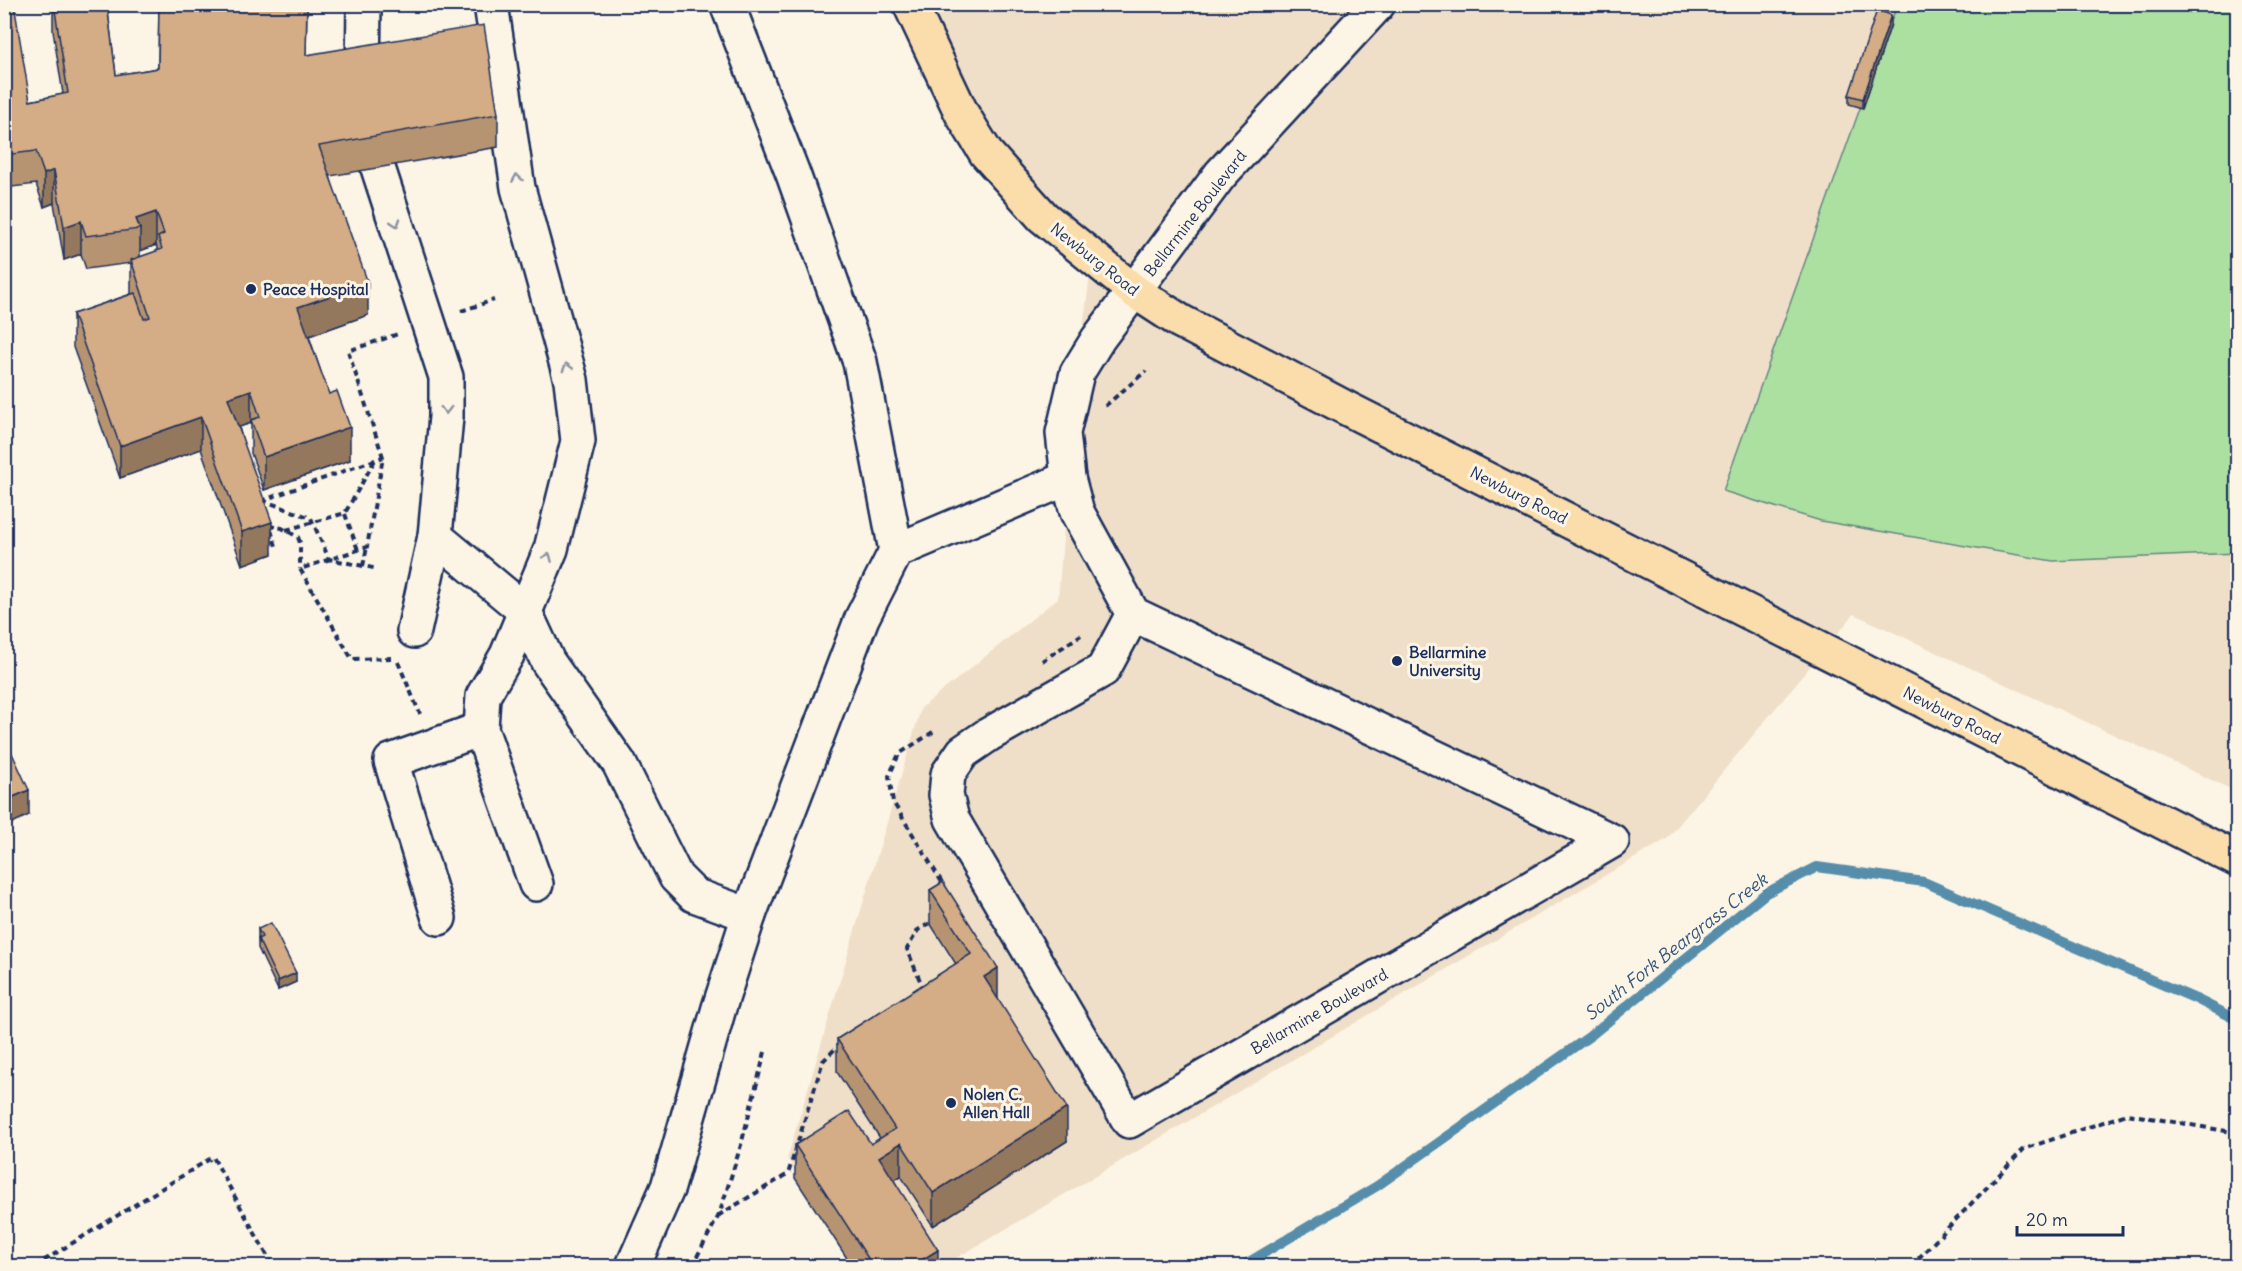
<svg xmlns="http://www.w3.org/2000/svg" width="2242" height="1271" viewBox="0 0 2242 1271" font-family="Delius,sans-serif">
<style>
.built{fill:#f0dfc8}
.green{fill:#ace0a1;stroke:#648880;stroke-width:1.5}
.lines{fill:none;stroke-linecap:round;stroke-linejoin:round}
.stream{stroke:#568daa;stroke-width:10}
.minor-casing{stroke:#1b2f5e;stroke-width:38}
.major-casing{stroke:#1b2f5e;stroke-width:38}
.path{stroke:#1b2f5e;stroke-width:4;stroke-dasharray:6 4.5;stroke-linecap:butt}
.minor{stroke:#fcf5e5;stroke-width:33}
.major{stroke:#fbddab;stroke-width:33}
.wall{fill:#b69472;stroke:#1b2f5e;stroke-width:1.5;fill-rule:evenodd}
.shaded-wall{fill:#94785d;stroke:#1b2f5e;stroke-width:1.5}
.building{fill:#d4ac85;stroke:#1b2f5e;stroke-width:1.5}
.oneway{stroke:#8c92a2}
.poi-dot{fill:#1b2f5e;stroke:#fcf5e5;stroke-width:2}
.labels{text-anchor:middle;stroke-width:6;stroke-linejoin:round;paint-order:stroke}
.street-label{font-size:16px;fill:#1b2f5e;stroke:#fcf5e5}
.poi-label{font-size:16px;font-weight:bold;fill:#1b2f5e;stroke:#fcf5e5;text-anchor:start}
.water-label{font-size:18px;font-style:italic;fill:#34567e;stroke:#fcf5e5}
</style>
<rect width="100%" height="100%" fill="#fcf5e5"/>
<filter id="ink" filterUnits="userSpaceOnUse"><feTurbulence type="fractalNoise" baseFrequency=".0167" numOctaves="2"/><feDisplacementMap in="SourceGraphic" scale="12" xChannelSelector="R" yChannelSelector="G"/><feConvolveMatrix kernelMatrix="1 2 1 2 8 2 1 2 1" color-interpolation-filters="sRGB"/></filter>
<g filter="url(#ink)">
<!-- built -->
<polygon class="built" points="930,5 2237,5 2237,792 1854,614 1667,839 943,1266 875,1266 787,1159 921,708 1058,598 1077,373 1092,260 968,98"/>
<!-- green -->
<polygon class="green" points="1897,5 2237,5 2237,553 2053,561 1821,521 1723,491"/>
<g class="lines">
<!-- stream -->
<polyline class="stream" points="1242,1266 1377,1186 1590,1036 1766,893 1817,867 1924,882 2196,999 2238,1020"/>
<!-- minor casing -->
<g class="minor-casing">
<g id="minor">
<polyline points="491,4 518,188 571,380 578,441 551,549 507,655 483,696 481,729 536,884"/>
<polyline points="727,4 793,174 860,362 896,551"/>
<polyline points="363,78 364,4"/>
<polyline points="378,168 446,377 446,417 435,536 524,610 548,662 619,763 676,877 694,895 749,915"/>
<polyline points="1133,614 1103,670 988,735 963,752 948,774 946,795 952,819 1129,1121 1612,841 1133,614 1077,512 1068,478 1063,433 1077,373 1098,339 1220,175 1378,4"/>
<polyline points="414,631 435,536"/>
<polyline points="439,918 391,761 481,729"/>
<polyline points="633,1266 668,1187 719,1008 749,915 862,618 896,551 1068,478"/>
</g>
</g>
<!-- major casing -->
<g class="major-casing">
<polyline id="major" points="910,4 962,114 986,153 1043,217 1134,291 1180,321 1346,408 2238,860"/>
</g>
<!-- path -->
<g class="path">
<polyline points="461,311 494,300"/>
<polyline points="1105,406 1146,371"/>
<polyline points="262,500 311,518 329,559 378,569"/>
<polyline points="261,501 383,457"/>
<polyline points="345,514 358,550"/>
<polyline points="269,526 282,528 298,537 300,543 300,569"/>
<polyline points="271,530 276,546"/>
<polyline points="286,530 345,513 375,460"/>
<polyline points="363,566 367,547"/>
<polyline points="391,658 352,659 300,569 367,547 383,457 348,351 398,334"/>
<polyline points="1042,661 1081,635"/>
<polyline points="398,662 420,714"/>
<polyline points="933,732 899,754 889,776 893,802 943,884"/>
<polyline points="921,989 923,988 907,949 918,930 932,922"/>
<polyline points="765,1052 741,1145 719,1215 788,1174 823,1061 840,1044"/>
<polyline points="35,1266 213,1157 273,1266"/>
<polyline points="692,1266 719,1215"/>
<polyline points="1911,1266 2024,1149 2127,1114 2238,1133"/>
</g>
<!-- minor -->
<use href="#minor" class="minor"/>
<!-- major -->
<use href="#major" class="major"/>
</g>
<!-- wall -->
<g class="wall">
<path d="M4,4L30,101L63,94L53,31V4H107L116,75L158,68L159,4H307L306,55L498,114V147L330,176L368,315L309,336L350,460L264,490L251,453V423L239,427L272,554L242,565L201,449L120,478L73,347V314L131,294V263L86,269L81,254L64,260L54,203L44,207L36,184L4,188ZM156,245L158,251L140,257V251Z"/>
<polygon points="1891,24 1863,108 1849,104 1849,95"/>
<polygon points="943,882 998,999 1067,1141 933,1226 901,1176 894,1180 938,1266 852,1266 795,1178 795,1145 871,1144 880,1138 837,1072 837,1039 956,964 930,923 930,890"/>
<polygon points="258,929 296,982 278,990 258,948"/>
</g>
<!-- shaded-wall -->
<g class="shaded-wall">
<polygon points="1891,15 1891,24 1863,108 1863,99"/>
<polygon points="54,170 54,203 44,207 44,174"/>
<polygon points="156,212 156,245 140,251 140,229 136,219"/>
<polygon points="81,221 81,254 64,260 64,227"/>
<polygon points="368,283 368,315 298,340 298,307"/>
<polygon points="251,390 251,423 228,431 228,398"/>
<polygon points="201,417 201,449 120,478 120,446"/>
<polygon points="350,427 350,460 264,490 264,457"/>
<polygon points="272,522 272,554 242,565 242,532"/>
<polygon points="29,790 29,815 4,827 4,801"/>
<polygon points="998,968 998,1001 984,977"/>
<polygon points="296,973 296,982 278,990 278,981"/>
<polygon points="1067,1108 1067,1141 933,1226 933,1193"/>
<polygon points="901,1143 901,1176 879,1189 879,1157"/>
<polygon points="938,1250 938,1266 912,1266"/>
</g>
<!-- building -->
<g class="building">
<polygon points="4,4 14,4 30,101 68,93 54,4 107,4 116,75 158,68 159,4 307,4 306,55 484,25 498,114 319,146 368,283 298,307 329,394 337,391 350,427 264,457 251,420 260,417 251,390 228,398 272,522 242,532 201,417 120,446 73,314 135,293 144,319 150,317 131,260 162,249 158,237 164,234 156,212 136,219 140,229 86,236 81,221 64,227 54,170 44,174 36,151 4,155"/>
<polygon points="1877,10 1891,15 1863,99 1849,95"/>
<polygon points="4,736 29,790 4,801"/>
<polygon points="943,882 998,968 984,977 1067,1108 933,1193 901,1143 879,1157 938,1250 912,1266 873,1266 795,1145 849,1111 871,1144 895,1129 837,1039 971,954 930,890"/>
<polygon points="271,923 296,973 278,981 258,939 262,937 258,929"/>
</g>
<!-- one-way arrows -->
<defs><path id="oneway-chevron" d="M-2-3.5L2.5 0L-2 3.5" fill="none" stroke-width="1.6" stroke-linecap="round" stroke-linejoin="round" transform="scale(1.5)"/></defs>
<g class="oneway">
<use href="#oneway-chevron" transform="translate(517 178) rotate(-99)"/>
<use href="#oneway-chevron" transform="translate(396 223) rotate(72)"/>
<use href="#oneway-chevron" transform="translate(567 367) rotate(-105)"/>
<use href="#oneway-chevron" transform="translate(446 410) rotate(90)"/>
<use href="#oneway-chevron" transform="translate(548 557) rotate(-67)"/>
</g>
</g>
<!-- markers -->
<g class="poi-dot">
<circle cx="251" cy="289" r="6"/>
<circle cx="1397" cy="661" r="6"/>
<circle cx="951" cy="1103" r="6"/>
</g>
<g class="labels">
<!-- street labels -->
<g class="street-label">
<text transform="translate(1195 213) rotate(-52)" y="6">Bellarmine Boulevard</text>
<text transform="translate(1095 259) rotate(38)" y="6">Newburg Road</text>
<text transform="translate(1519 495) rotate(27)" y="6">Newburg Road</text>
<text transform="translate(1952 715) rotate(27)" y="6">Newburg Road</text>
<text transform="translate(1319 1011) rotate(-30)" y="6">Bellarmine Boulevard</text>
</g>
<!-- poi labels -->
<g class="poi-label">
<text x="263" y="295">Peace Hospital</text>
<text x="1409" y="658">Bellarmine<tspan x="1409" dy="18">University</tspan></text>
<text x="963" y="1100">Nolen C.<tspan x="963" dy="18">Allen Hall</tspan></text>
</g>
<!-- water labels -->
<g class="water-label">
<text transform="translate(1676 947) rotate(-38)" y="6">South Fork Beargrass Creek</text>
</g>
</g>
<!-- margin -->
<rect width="2242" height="1271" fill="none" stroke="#fcf5e5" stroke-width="24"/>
<rect x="12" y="12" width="2218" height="1247" fill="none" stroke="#1b2f5e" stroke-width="2" filter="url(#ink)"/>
<!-- scale -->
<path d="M2017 1226v9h106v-9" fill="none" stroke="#1b2f5e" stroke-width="3"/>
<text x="2026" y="1226" font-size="18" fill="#1b2f5e" stroke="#fcf5e5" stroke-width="4.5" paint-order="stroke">20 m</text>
</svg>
